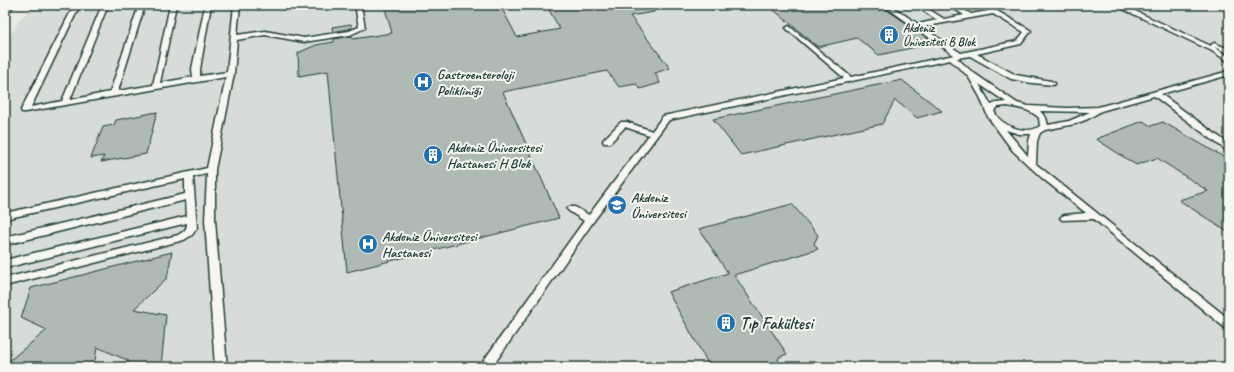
<svg xmlns="http://www.w3.org/2000/svg" width="1234" height="372" viewBox="0 0 1234 372" font-family="Caveat,sans-serif">
<style>
.built{fill:#d8dcd8}
.building{fill:#b0bab5;stroke:#1f3d34}
.lines{fill:none;stroke-linecap:round;stroke-linejoin:round}
.service-casing{stroke:#1f3d34;stroke-width:3}
.trunk-casing{stroke:#1f3d34;stroke-width:3}
.service{fill:#f6f6f2;fill-rule:evenodd}
.trunk{fill:#f6f6f2;fill-rule:evenodd}
.labels{text-anchor:middle;stroke-width:4;stroke-linejoin:round;paint-order:stroke}
.far-poi-label{font-size:12px;font-weight:bold;fill:#1f3d34;stroke:#f6f6f2;text-anchor:start}
.poi-label{font-size:14px;font-weight:bold;fill:#1f3d34;stroke:#f6f6f2;text-anchor:start}
.near-poi-label{font-size:17px;font-weight:bold;fill:#1f3d34;stroke:#f6f6f2;text-anchor:start}
</style>
<rect width="100%" height="100%" fill="#e9ebe7"/>
<filter id="ink" filterUnits="userSpaceOnUse"><feTurbulence type="fractalNoise" baseFrequency=".025" numOctaves="2"/><feDisplacementMap in="SourceGraphic" scale="8" xChannelSelector="R" yChannelSelector="G"/><feConvolveMatrix kernelMatrix="1 2 1 2 8 2 1 2 1" color-interpolation-filters="sRGB"/></filter>
<g filter="url(#ink)">
<!-- built -->
<polygon class="built" points="36,5 1229,5 1229,367 5,367 5,43 21,18"/>
<!-- building -->
<g class="building">
<polygon points="384,5 500,5 517,37 560,29 546,5 653,5 654,12 630,16 670,68 655,73 660,83 640,89 636,84 619,87 607,71 503,92 559,218 347,272 328,71 299,76 298,53 316,45 334,42 334,39 352,36 353,39 392,33"/>
<polygon points="768,5 880,5 935,43 879,55 857,38 818,47"/>
<polygon points="351,24 352,28 333,32 332,27"/>
<polygon points="902,80 942,111 917,118 895,100 882,124 741,155 713,119"/>
<polygon points="157,112 146,154 101,162 104,156 91,158 103,127 114,125 116,120"/>
<polygon points="1143,121 1151,126 1163,122 1229,160 1229,233 1179,200 1208,191 1157,158 1136,165 1096,139"/>
<polygon points="792,204 818,235 814,244 818,249 734,275 787,354 779,357 777,367 710,367 668,292 728,273 699,229"/>
<polygon points="172,252 167,278 134,309 166,315 161,367 122,367 129,361 97,347 94,367 5,367 5,364 47,330 21,318 31,288"/>
</g>
<g class="lines">
<!-- service casing -->
<g class="service-casing">
<g id="service">
<path d="M74,5H80L31,107L62,101L102,5H108L70,100L110,92L139,5H145L118,91L153,85L170,5H176L160,83L193,77L192,69L205,5H211L200,69V76L227,72L234,5H240L237,35L265,31L304,38L349,31L359,27L355,5H361L365,28L350,35L304,42L265,35L237,40L234,74L215,170V220L227,367H215L205,220L207,174L193,177L197,228L192,235L184,240L5,286V278L178,235C184,231 187,230 187,223L5,268V260L187,216L186,200L5,245V237L185,194V179L5,219V213L207,168L226,77L25,112H22L21,110Z"/>
<path d="M883,5H890L918,24L937,20L915,5H922L944,19L964,15L948,5H955L971,14L988,11L979,5H987L1030,30L1031,31L1021,44L977,54L1016,75L1051,81L1055,83L1054,85L1032,83L1011,79L970,56L957,58L971,71L1017,103L1028,106L1067,108L1098,107L1229,71V75L1161,94L1229,144V151L1226,150L1154,96L1101,111L1088,119L1075,124L1045,130L1040,133L1037,141L1036,164L1229,319V330L1225,328L1094,219L1062,220L1060,218L1062,216L1065,215L1086,213L1042,178L1013,151L988,117L980,97L968,76L950,60L669,120L593,222L492,367H479L584,221L569,211L567,209L569,207H575L589,215L649,135L625,127L610,143H604L603,141L604,139L621,122H627L652,131L663,116L844,78L787,29L786,28L789,26L851,77L954,55ZM993,14L1024,32L1017,41L961,53L922,27ZM979,84L1006,102L996,103L991,105ZM1007,106C1018,108 1031,109 1039,118L1040,126C1027,136 1000,126 994,111L998,107ZM1040,111L1090,112L1069,121L1048,125L1046,118ZM1006,130L1019,134H1031L1029,141L1028,156Z"/>
<polygon points="1114,5 1122,5 1211,46 1212,44 1214,43 1229,49 1229,53 1214,47 1229,57 1229,62 1212,51"/>
</g>
</g>
<!-- trunk casing -->
<g class="trunk-casing">
<polygon id="trunk" points="5,5 15,5 10,10 5,12"/>
</g>
<!-- service -->
<use href="#service" class="service"/>
<!-- trunk -->
<use href="#trunk" class="trunk"/>
</g>
</g>
<!-- icons -->
<defs>
<g id="building-disc" transform="scale(1)"><circle r="9.5" fill="#1f6fb2" stroke="#f6f6f2"/><path d="M-4-6H4V6H1V3H-1V6H-4ZM-2.5-4.3h1.7v1.8h-1.7ZM.8-4.3h1.7v1.8H.8ZM-2.5-1h1.7V.8h-1.7ZM.8-1h1.7V.8H.8Z" fill="#fff"/></g>
<g id="hospital-disc" transform="scale(1)"><circle r="9.5" fill="#1f6fb2" stroke="#f6f6f2"/><path d="M-5-5h3v3.5h4V-5h3V5h-3V1.5h-4V5h-3Z" fill="#fff"/></g>
<g id="university-disc" transform="scale(1)"><circle r="9.5" fill="#1f6fb2" stroke="#f6f6f2"/><path d="M0-5L7-2L0 1L-7-2ZM-4 1L0 2.5L4 1V4Q0 6-4 4Z" fill="#fff"/></g>
</defs>
<g fill-rule="evenodd">
<use href="#building-disc" x="889" y="35"/>
<use href="#hospital-disc" x="423" y="82"/>
<use href="#building-disc" x="433" y="155"/>
<use href="#university-disc" x="617" y="205"/>
<use href="#hospital-disc" x="368" y="244"/>
<use href="#building-disc" x="726" y="323"/>
</g>
<g class="labels">
<!-- far-poi labels -->
<g class="far-poi-label">
<text x="903" y="32">Akdeniz<tspan x="903" dy="14">Ünivesitesi B Blok</tspan></text>
</g>
<!-- poi labels -->
<g class="poi-label">
<text x="437" y="79">Gastroenteroloji<tspan x="437" dy="16">Polikliniği</tspan></text>
<text x="447" y="152">Akdeniz Üniversitesi<tspan x="447" dy="16">Hastanesi H Blok</tspan></text>
<text x="631" y="202">Akdeniz<tspan x="631" dy="16">Üniversitesi</tspan></text>
<text x="382" y="241">Akdeniz Üniversitesi<tspan x="382" dy="16">Hastanesi</tspan></text>
</g>
<!-- near-poi labels -->
<g class="near-poi-label">
<text x="740" y="329">Tıp Fakültesi</text>
</g>
</g>
<!-- margin -->
<rect width="1234" height="372" fill="none" stroke="#f6f6f2" stroke-width="20"/>
<rect x="10" y="10" width="1214" height="352" fill="none" stroke="#1f3d34" stroke-width="1.5" filter="url(#ink)"/>
</svg>
